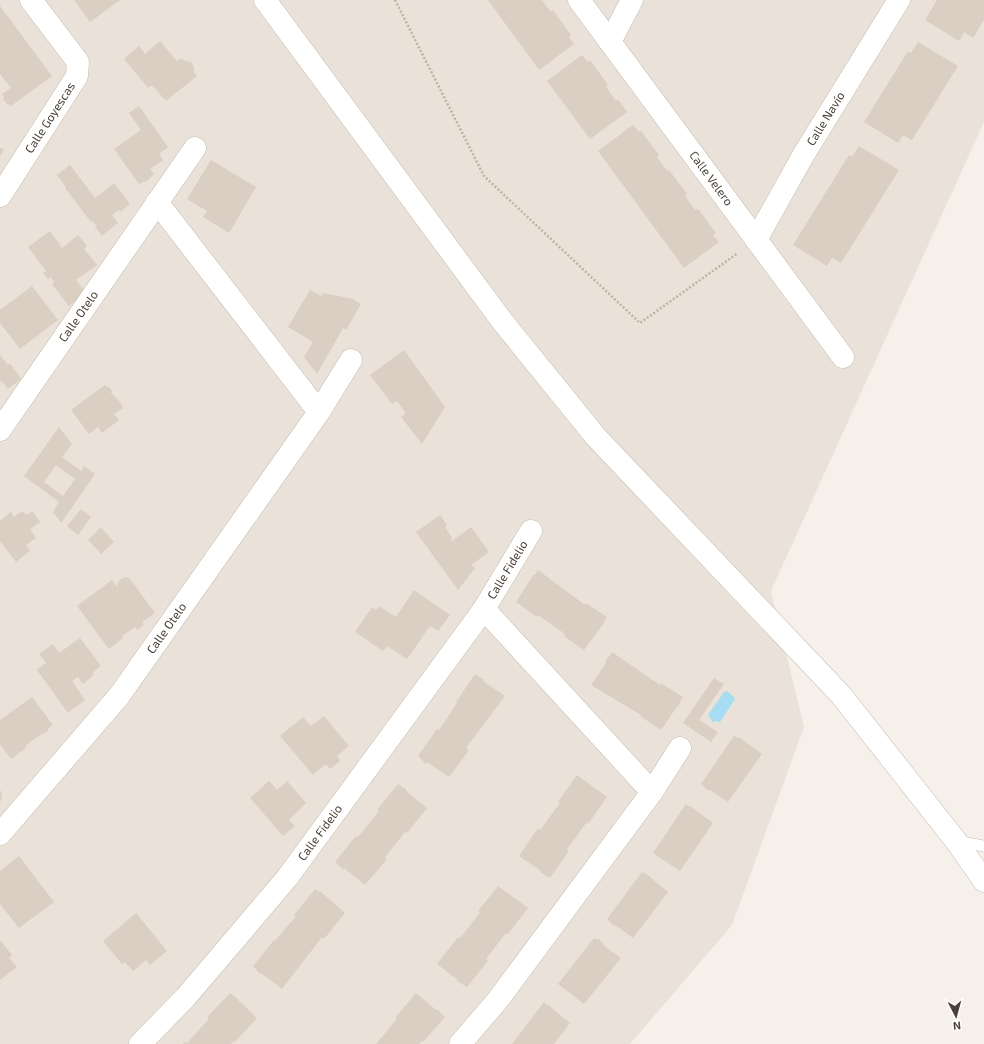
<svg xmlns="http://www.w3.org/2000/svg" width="984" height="1044" viewBox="0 0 984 1044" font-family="'Exo 2',sans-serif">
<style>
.residential{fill:#eae2d8}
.water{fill:#a6ddf3}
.building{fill:#dbcec2;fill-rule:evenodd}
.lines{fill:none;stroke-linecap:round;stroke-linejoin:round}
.service-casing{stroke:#c5baaf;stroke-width:12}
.minor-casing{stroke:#c5baaf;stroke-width:23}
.tertiary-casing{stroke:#c5baaf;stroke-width:23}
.path{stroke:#c4b19d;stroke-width:2.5;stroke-dasharray:2 2;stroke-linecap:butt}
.service{stroke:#fff;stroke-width:11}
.minor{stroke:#fff;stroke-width:22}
.tertiary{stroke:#fff;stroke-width:22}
.labels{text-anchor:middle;stroke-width:3.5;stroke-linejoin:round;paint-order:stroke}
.street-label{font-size:12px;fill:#4a4138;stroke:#fff}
</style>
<rect width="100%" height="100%" fill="#f5f1ea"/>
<!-- residential -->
<polygon class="residential" points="0,0 984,0 984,122 771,591 804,727 732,925 630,1044 0,1044"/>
<!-- water -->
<polygon class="water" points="727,691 734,697 735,699 720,722 717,721 714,722 712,722 710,717 708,715 724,692"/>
<!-- building -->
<g class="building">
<polygon points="74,0 120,0 90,22"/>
<polygon points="488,0 542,0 551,12 553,10 571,35 569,37 574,44 539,70"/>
<polygon points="937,0 984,0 984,20 973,38 964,32 959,41 925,20"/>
<polygon points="0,6 52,76 11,106 10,105 7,104 3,99 4,96 2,94 11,88 0,74"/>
<polygon points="160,41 177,61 182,58 185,61 191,62 194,67 194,72 197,76 166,101 152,85 148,88 124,59 139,46 145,54"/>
<polygon points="918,42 958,66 912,140 903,135 898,143 864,122 908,51 911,53"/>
<polygon points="582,55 588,62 590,60 608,85 606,87 616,101 618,99 627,112 590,139 547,81"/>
<polygon points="139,106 168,147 159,154 163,160 150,169 154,174 146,182 143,182 139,184 114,149 141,130 129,113"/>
<polygon points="633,125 639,132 641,131 659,155 657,157 667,171 669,170 687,194 685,196 695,210 698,209 716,233 713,235 719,242 684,268 598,151"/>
<polygon points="859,146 899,170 841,263 832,258 827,266 793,245 849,155 852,157"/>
<polygon points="0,147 4,150 0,156"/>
<polygon points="211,160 256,187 229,233 203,217 207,211 187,199"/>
<polygon points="70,165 95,198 114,183 130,204 120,212 119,210 112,215 118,223 102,236 95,227 97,226 92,221 91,222 65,188 66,187 57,175"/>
<polygon points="50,231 62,248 78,235 87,246 84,249 97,265 76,280 86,293 69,306 52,284 54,282 51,277 48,279 43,273 46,271 28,247"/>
<polygon points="32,286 58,320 20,349 0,323 0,310"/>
<polygon points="310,290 321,296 323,293 353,299 361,304 346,330 343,328 317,374 304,357 313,342 288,327"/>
<polygon points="404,350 445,407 422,444 401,417 406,413 397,401 392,404 370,375"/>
<polygon points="0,355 8,365 10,363 21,379 8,389 2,381 0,382"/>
<polygon points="105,385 107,387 109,387 112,391 111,393 121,403 123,408 114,414 119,420 102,433 98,427 89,434 71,410"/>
<path d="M59,427L72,444L62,457L81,471L84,466L95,474L61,523L53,512L59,502L24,476ZM56,465L75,479L63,496L44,482Z"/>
<polygon points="81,509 91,517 78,535 67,526"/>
<polygon points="32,511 40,522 30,529 36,538 26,545 30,551 16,562 0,541 0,521 11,512 14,517 19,513 23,512 27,515"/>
<polygon points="440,515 447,525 445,527 452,538 451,539 452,541 471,527 489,552 471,565 475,568 458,590 416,532"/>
<polygon points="101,527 114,542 101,554 88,540"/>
<polygon points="538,570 585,605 586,603 607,617 603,623 604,623 584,650 564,636 565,634 538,615 537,617 516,602 534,574 535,575"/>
<polygon points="126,577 130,579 155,613 142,622 144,625 138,630 135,627 122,636 123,638 109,649 77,606 112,580 117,587 119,580"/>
<polygon points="414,590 450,615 438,631 430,626 407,659 387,646 383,651 355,632 372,607 376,610 379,606 396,617"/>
<polygon points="80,638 101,666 92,673 94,675 83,684 78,677 72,681 85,700 68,713 37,670 46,663 39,654 53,644 59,653"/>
<polygon points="612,652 660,685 661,683 683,697 677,708 676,708 661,730 640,716 641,715 591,685 606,663 605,662 608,657 609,657"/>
<polygon points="475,674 484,680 483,681 505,696 466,748 469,750 449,777 427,762 426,764 418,756 437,729 439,730 457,703 456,702"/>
<polygon points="714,678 724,684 699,720 718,732 711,742 683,723"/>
<polygon points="32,697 53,725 48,729 47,732 41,734 25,746 26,748 11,759 0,744 0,720"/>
<polygon points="324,716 349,746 337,756 340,761 330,769 326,764 313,775 280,736 303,717 311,726"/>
<polygon points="734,736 738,738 739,737 762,754 728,802 710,790 709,791 701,784"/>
<polygon points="577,775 607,797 588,824 587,822 567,849 569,851 550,878 540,872 541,871 519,856 538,828 540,830 560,803 558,802"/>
<polygon points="269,781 277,790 287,781 306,803 289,820 295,826 283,836 250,798"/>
<polygon points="398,784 407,790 406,791 427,808 407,833 405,832 385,857 387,859 365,885 344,868 344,870 335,862 356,836 358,837 379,811 377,810"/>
<polygon points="0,790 2,793 1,801 0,801"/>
<polygon points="686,804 690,807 690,806 713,823 680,871 653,853"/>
<polygon points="19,856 54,902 19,928 0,904 0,871"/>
<polygon points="642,872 651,877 651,878 668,892 633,938 615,925 614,926 607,919"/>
<polygon points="498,886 528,908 507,935 506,933 486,959 488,961 467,987 457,981 458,980 437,964 458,937 460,938 480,913 478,911"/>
<polygon points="315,889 319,892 320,891 345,913 324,939 322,937 282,989 261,973 260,974 253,966 274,940 275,941 296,916 294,915"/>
<polygon points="136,913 167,951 150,965 146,960 133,971 125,962 122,964 103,941"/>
<polygon points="594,938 598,940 599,939 604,944 603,945 621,958 584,1004 558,984"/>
<polygon points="0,940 12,955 9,958 17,967 0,980"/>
<polygon points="230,993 238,999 238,1000 257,1018 235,1042 234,1041 231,1044 183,1044 185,1042 187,1043 209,1019 207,1017"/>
<polygon points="416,993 436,1010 437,1009 445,1017 423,1042 422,1041 419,1044 376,1044 397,1019 395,1018"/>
<polygon points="544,1002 547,1005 548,1004 553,1009 570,1023 554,1044 512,1044"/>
</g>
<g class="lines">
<!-- service casing -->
<g class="service-casing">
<polyline id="service" points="957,841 984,846"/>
</g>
<!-- minor casing -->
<g class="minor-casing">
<g id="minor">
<path id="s1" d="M579,0L843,357"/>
<polyline points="610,42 632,0"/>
<path id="s2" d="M0,196L77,76L78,62L31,0"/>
<polyline points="157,202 319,412"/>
<path id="s3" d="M756,240L804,154L899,0"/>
<path id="s4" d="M0,430L195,148"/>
<polyline points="484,609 652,792"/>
<path id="s5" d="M0,834L119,696L319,412L351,360"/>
<path id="s6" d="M140,1044L185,998L287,878L484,609L531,531"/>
<polyline points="460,1044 497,1001 652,792 680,748"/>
</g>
</g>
<!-- tertiary casing -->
<g class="tertiary-casing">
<polyline id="tertiary" points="265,0 502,321 596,437 841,695 956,841 984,881"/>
</g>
<!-- path -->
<polyline class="path" points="395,0 484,176 640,323 738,253"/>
<!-- service -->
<use href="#service" class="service"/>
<!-- minor -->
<use href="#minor" class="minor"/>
<!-- tertiary -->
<use href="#tertiary" class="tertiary"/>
</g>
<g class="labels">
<!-- street labels -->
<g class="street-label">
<text dy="4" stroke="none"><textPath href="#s2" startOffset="93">Calle Goyescas</textPath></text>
<text dy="4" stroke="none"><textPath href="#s3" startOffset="140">Calle Navío</textPath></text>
<text dy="4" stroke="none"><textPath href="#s1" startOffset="222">Calle Velero</textPath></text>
<text dy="4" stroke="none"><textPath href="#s4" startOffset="138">Calle Otelo</textPath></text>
<text dy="4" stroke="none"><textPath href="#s6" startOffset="601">Calle Fidelio</textPath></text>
<text dy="4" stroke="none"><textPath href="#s5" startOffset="265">Calle Otelo</textPath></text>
<text dy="4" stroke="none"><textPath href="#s6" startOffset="278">Calle Fidelio</textPath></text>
</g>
</g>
<!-- north arrow -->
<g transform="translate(956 1016) rotate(174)" stroke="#ffffff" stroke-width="3" paint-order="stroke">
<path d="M0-3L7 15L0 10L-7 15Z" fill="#4a4138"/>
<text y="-6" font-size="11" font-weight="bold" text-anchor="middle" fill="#4a4138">N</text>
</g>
</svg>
